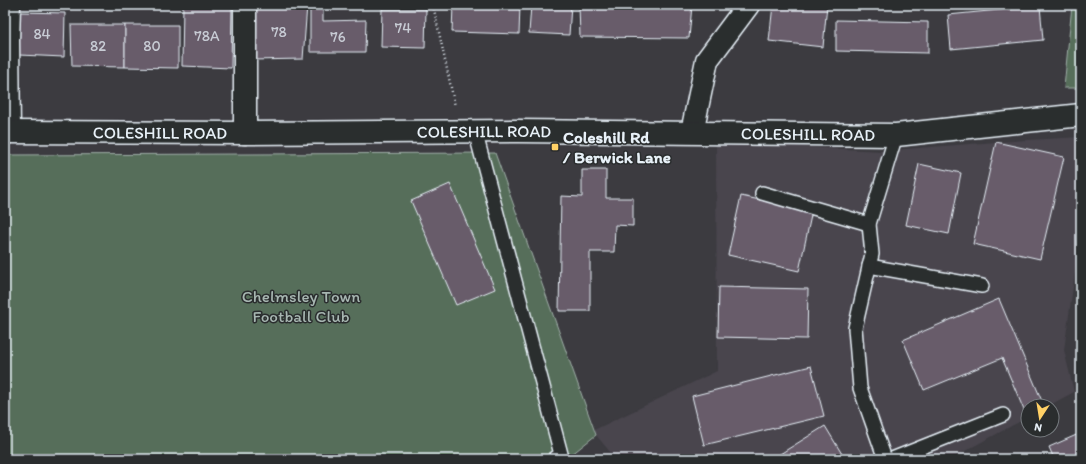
<svg xmlns="http://www.w3.org/2000/svg" width="1086" height="464" viewBox="0 0 1086 464" font-family="Itim,sans-serif">
<style>
.built{fill:#49454d}
.green{fill:#576e5a;stroke:#a0b0a9}
.building{fill:#675c6b;stroke:#e8f1f8}
.lines{fill:none;stroke-linecap:round;stroke-linejoin:round}
.service-casing{stroke:#e8f1f8;stroke-width:16}
.minor-casing{stroke:#e8f1f8;stroke-width:25}
.tertiary-casing{stroke:#e8f1f8;stroke-width:25}
.path{stroke:#e8f1f8;stroke-width:2.5;stroke-dasharray:1 3;stroke-linecap:butt}
.service{stroke:#2a2d2e;stroke-width:13}
.minor{stroke:#2a2d2e;stroke-width:22}
.tertiary{stroke:#2a2d2e;stroke-width:22}
.poi-dot{fill:#ffd166;stroke:#2a2d2e;stroke-width:1.5}
.labels{text-anchor:middle;stroke-width:3;stroke-linejoin:round;paint-order:stroke}
.number-label{font-size:15px;fill:#c8ccd5}
.street-label{font-size:17px;fill:#e8f1f8;stroke:#2a2d2e}
.poi-label{font-size:17px;font-weight:bold;fill:#e8f1f8;stroke:#2a2d2e;text-anchor:start}
.park-label{font-size:17px;fill:#a7b6b1;stroke:#2a2d2e}
</style>
<rect width="100%" height="100%" fill="#3c3b40"/>
<filter id="ink" filterUnits="userSpaceOnUse"><feTurbulence type="fractalNoise" baseFrequency=".025" numOctaves="2"/><feDisplacementMap in="SourceGraphic" scale="8" xChannelSelector="R" yChannelSelector="G"/><feConvolveMatrix kernelMatrix="1 2 1 2 8 2 1 2 1" color-interpolation-filters="sRGB"/></filter>
<g filter="url(#ink)">
<!-- built -->
<polygon class="built" points="1081,137 1081,230 1064,350 1074,392 1048,406 1028,406 1028,417 950,459 616,459 596,435 594,430 717,371 716,142 880,151 996,142"/>
<!-- green -->
<g class="green">
<polygon points="1072,5 1081,5 1081,88 1064,88"/>
<polygon points="495,153 596,435 566,459 5,459 5,155"/>
</g>
<!-- building -->
<g class="building">
<polygon points="183,5 232,5 231,68 182,66"/>
<polygon points="255,5 307,5 303,59 252,60"/>
<polygon points="453,5 520,5 519,34 452,32"/>
<polygon points="531,5 571,5 569,35 529,33"/>
<polygon points="579,5 692,5 689,38 580,37"/>
<polygon points="773,5 827,5 823,47 769,41"/>
<polygon points="1040,6 1043,40 951,49 948,15"/>
<polygon points="310,8 323,8 323,21 366,20 365,52 310,52"/>
<polygon points="382,9 426,9 425,48 381,47"/>
<polygon points="20,12 65,13 64,57 19,55"/>
<polygon points="836,20 928,22 928,53 836,51"/>
<polygon points="71,25 125,25 125,67 72,66"/>
<polygon points="125,25 178,25 178,68 125,67"/>
<polygon points="996,142 1064,157 1040,259 973,244"/>
<polygon points="919,164 961,173 949,234 906,225"/>
<polygon points="582,170 606,170 606,198 633,198 633,226 615,225 614,252 590,252 590,311 559,311 561,196 582,197"/>
<polygon points="450,184 495,289 456,305 411,201"/>
<polygon points="741,196 812,211 799,271 728,255"/>
<polygon points="719,287 808,289 807,339 718,337"/>
<polygon points="999,299 1044,406 1028,406 1028,414 1026,415 1002,358 924,390 903,340"/>
<polygon points="811,366 824,416 704,445 692,396"/>
<polygon points="825,426 845,459 772,459"/>
<polygon points="1081,433 1081,459 1054,459 1049,447"/>
</g>
<g class="lines">
<!-- service casing -->
<g class="service-casing">
<g id="service">
<polyline points="475,131 561,454 554,459"/>
<polyline points="762,193 869,224"/>
<polyline points="869,266 982,286"/>
<polyline points="885,459 860,388 855,328 872,254 869,224 896,135"/>
<polyline points="892,459 1003,415"/>
</g>
</g>
<!-- minor casing -->
<g class="minor-casing">
<g id="minor">
<polyline points="9,132 8,41 9,5"/>
<polyline points="692,132 707,60 748,5"/>
<polyline points="245,133 245,5"/>
</g>
</g>
<!-- tertiary casing -->
<g class="tertiary-casing">
<g id="tertiary">
<path id="s1" d="M5,132L245,133L519,131L896,135L1081,115"/>
</g>
</g>
<!-- path -->
<polyline class="path" points="433,5 455,106"/>
<!-- service -->
<use href="#service" class="service"/>
<!-- minor -->
<use href="#minor" class="minor"/>
<!-- tertiary -->
<use href="#tertiary" class="tertiary"/>
</g>
</g>
<!-- markers -->
<rect class="poi-dot" x="551" y="143" width="8" height="8" rx="2"/>
<g class="labels">
<!-- number labels -->
<g class="number-label">
<text x="403" y="33">74</text>
<text x="279" y="37">78</text>
<text x="42" y="39">84</text>
<text x="207" y="41">78A</text>
<text x="338" y="42">76</text>
<text x="98" y="51">82</text>
<text x="152" y="51">80</text>
</g>
<!-- street labels -->
<g class="street-label">
<text dy="6" stroke="none"><textPath href="#s1" startOffset="479">COLESHILL ROAD</textPath></text>
<text dy="6" stroke="none"><textPath href="#s1" startOffset="155">COLESHILL ROAD</textPath></text>
<text dy="6" stroke="none"><textPath href="#s1" startOffset="803">COLESHILL ROAD</textPath></text>
</g>
<!-- poi labels -->
<g class="poi-label">
<text x="563" y="143">Coleshill Rd<tspan x="563" dy="20">/ Berwick Lane</tspan></text>
</g>
<!-- park labels -->
<g class="park-label">
<text x="301" y="302">Chelmsley Town<tspan x="301" dy="20">Football Club</tspan></text>
</g>
</g>
<!-- margin -->
<rect width="1086" height="464" fill="none" stroke="#2a2d2e" stroke-width="20"/>
<rect x="10" y="10" width="1066" height="444" fill="none" stroke="#e8f1f8" stroke-width="1.5" filter="url(#ink)"/>
<!-- north arrow -->
<g transform="translate(1040 418) rotate(192)"><circle r="19" fill="#2a2d2e" stroke="#767b7f"/>
<path d="M0-3L7 15L0 10L-7 15Z" fill="#ffd166"/>
<text y="-6" font-size="11" font-weight="bold" text-anchor="middle" fill="#e8f1f8">N</text>
</g>
</svg>
